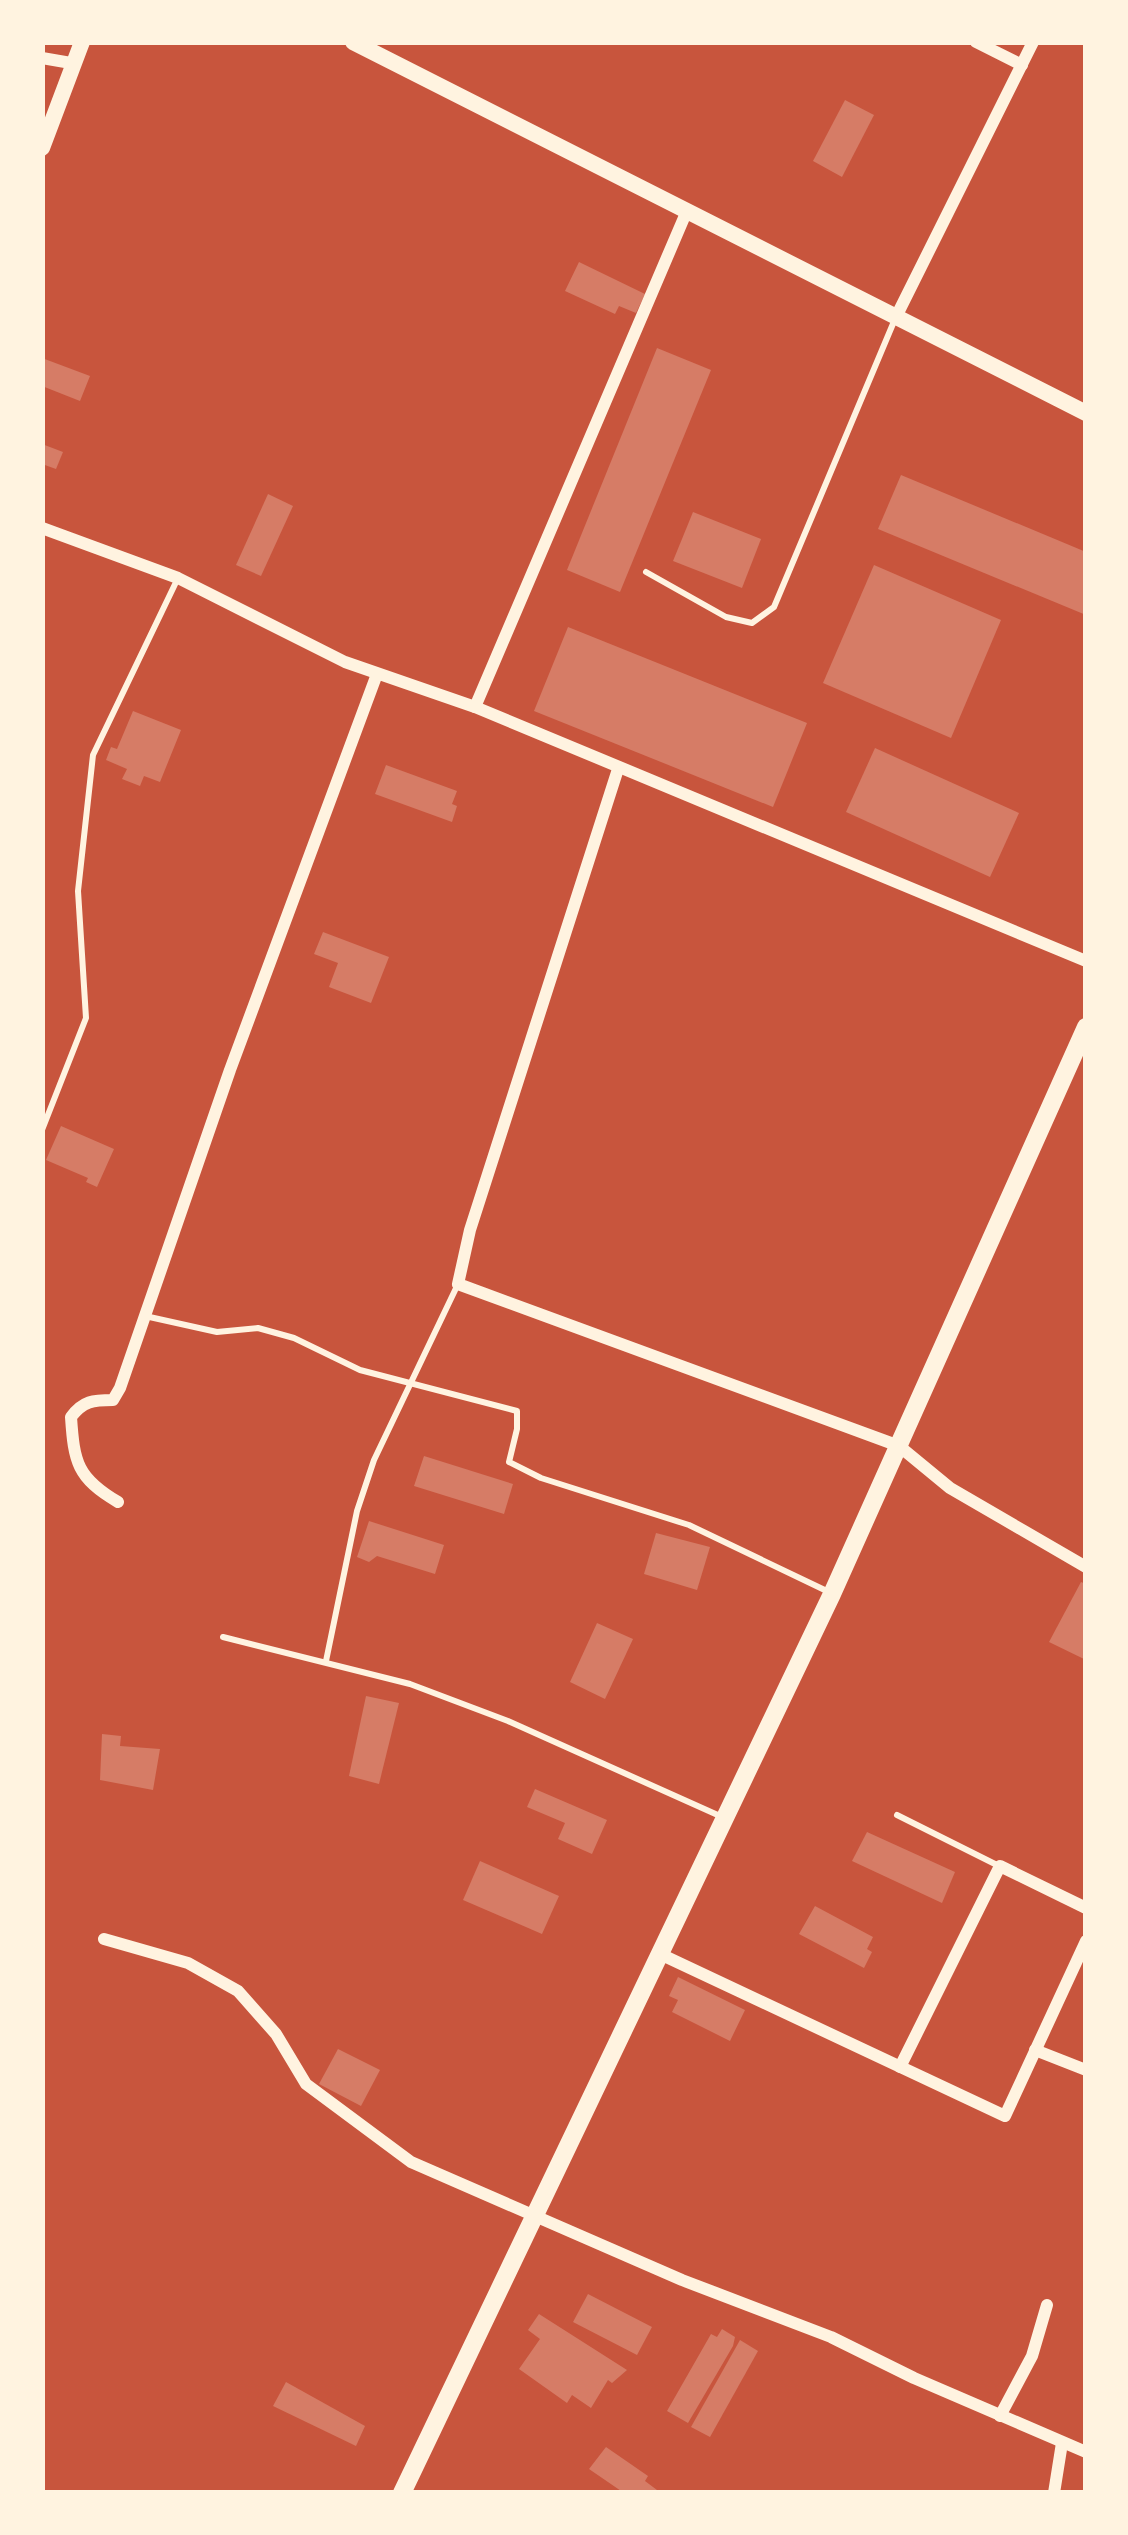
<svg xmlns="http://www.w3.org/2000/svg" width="1128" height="2535" viewBox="0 0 1128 2535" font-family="Montserrat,sans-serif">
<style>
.building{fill:#d67c66}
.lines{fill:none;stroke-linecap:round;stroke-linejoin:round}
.service{stroke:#fff3e0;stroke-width:6}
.minor{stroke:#fff3e0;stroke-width:12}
.tertiary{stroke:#fff3e0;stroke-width:16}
.secondary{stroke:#fff3e0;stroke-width:18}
</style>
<rect width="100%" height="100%" fill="#c8553d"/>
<!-- building -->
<g class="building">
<polygon points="845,100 874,115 842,177 813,161"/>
<polygon points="579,262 645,294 636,313 619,306 615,314 565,291"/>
<polygon points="657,348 711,370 620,592 567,570"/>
<polygon points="42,358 90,376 80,401 42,386"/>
<polygon points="42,444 63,452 56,469 42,464"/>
<polygon points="901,475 1086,552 1086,615 878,529"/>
<polygon points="268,494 293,506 261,576 236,565"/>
<polygon points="693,512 761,539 742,588 673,561"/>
<polygon points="874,565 1001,620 951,738 823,683"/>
<polygon points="568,627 807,723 773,807 534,711"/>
<polygon points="133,711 181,730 160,782 144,776 140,786 122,779 127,769 106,760 111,747 117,749"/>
<polygon points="875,748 1019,813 990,877 846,812"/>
<polygon points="386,765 457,791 452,804 457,806 452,822 375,794"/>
<polygon points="323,932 389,957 371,1003 329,987 338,963 314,954"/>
<polygon points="61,1126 114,1149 97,1187 86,1182 88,1178 46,1160"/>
<polygon points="424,1456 513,1484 504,1514 414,1486"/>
<polygon points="369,1521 444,1545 435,1574 377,1556 369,1562 357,1557"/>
<polygon points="656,1533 710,1547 697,1590 644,1574"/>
<polygon points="1081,1582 1086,1584 1084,1659 1049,1642"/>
<polygon points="597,1623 633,1639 605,1699 570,1682"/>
<polygon points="366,1696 399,1703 379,1784 349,1776"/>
<polygon points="102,1734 121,1736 120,1746 160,1749 153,1790 100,1780"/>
<polygon points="535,1789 607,1820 592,1854 558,1839 565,1823 527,1807"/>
<polygon points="867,1832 955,1872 942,1903 852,1861"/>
<polygon points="480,1861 559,1896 542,1934 463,1900"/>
<polygon points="815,1906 873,1937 867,1949 872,1952 864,1968 799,1934"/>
<polygon points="678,1977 745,2010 730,2041 672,2012 678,2000 669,1996"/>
<polygon points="338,2049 380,2070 361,2106 319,2084"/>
<polygon points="588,2294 652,2327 637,2355 573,2322"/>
<polygon points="539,2314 627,2370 612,2383 608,2380 591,2408 572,2395 567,2403 519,2369 540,2339 528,2330"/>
<polygon points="722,2329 735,2337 733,2346 688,2423 667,2411 711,2334 717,2337"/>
<polygon points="740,2340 758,2351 710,2437 691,2427"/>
<polygon points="286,2382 365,2426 356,2446 273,2406"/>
<polygon points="606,2447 648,2476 645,2481 661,2493 624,2493 589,2469"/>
</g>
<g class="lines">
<!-- service -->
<g class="service">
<polyline points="646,572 726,617 752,623 774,607 895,319"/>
<polyline points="42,1130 86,1018 78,891 93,755 178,578"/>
<polyline points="145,1316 217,1332 258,1328 294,1338 360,1370 517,1411 517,1429 509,1462 541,1478 689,1525 831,1593"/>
<polyline points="223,1637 410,1684 508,1721 720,1816"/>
<polyline points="326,1661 357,1511 374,1460 458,1284"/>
<polyline points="897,1815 997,1865"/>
</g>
<!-- minor -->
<g class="minor">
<polyline points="976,42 1022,65"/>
<polyline points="42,58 71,63"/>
<polyline points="896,317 1033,42"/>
<polyline points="42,528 178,578 345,662 475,707 1086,961"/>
<polyline points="475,707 686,213"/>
<polyline points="618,769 470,1230 458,1284 899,1446 950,1488 1086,1567"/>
<path d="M118,1502C77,1478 74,1462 71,1417C83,1401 93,1400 113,1400L120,1388L230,1070L377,674"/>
<polyline points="104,1939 188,1963 238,1991 276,2034 306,2084 411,2162 682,2280 831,2337 914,2378 1086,2452"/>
<polyline points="660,1954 1005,2116 1086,1941"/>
<polyline points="1035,2050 1086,2070"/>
<polyline points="900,2067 1000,1866 1086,1908"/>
<polyline points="1000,2416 1032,2356 1047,2305"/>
<polyline points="1054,2493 1062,2443"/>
</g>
<!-- tertiary -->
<g class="tertiary">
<polyline points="353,42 1086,413"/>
<polyline points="42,148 82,42"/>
</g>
<!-- secondary -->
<polyline class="secondary" points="402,2493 832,1594 1086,1027"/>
</g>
<!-- border -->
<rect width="1128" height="2535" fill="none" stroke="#fff3e0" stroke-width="90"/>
</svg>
